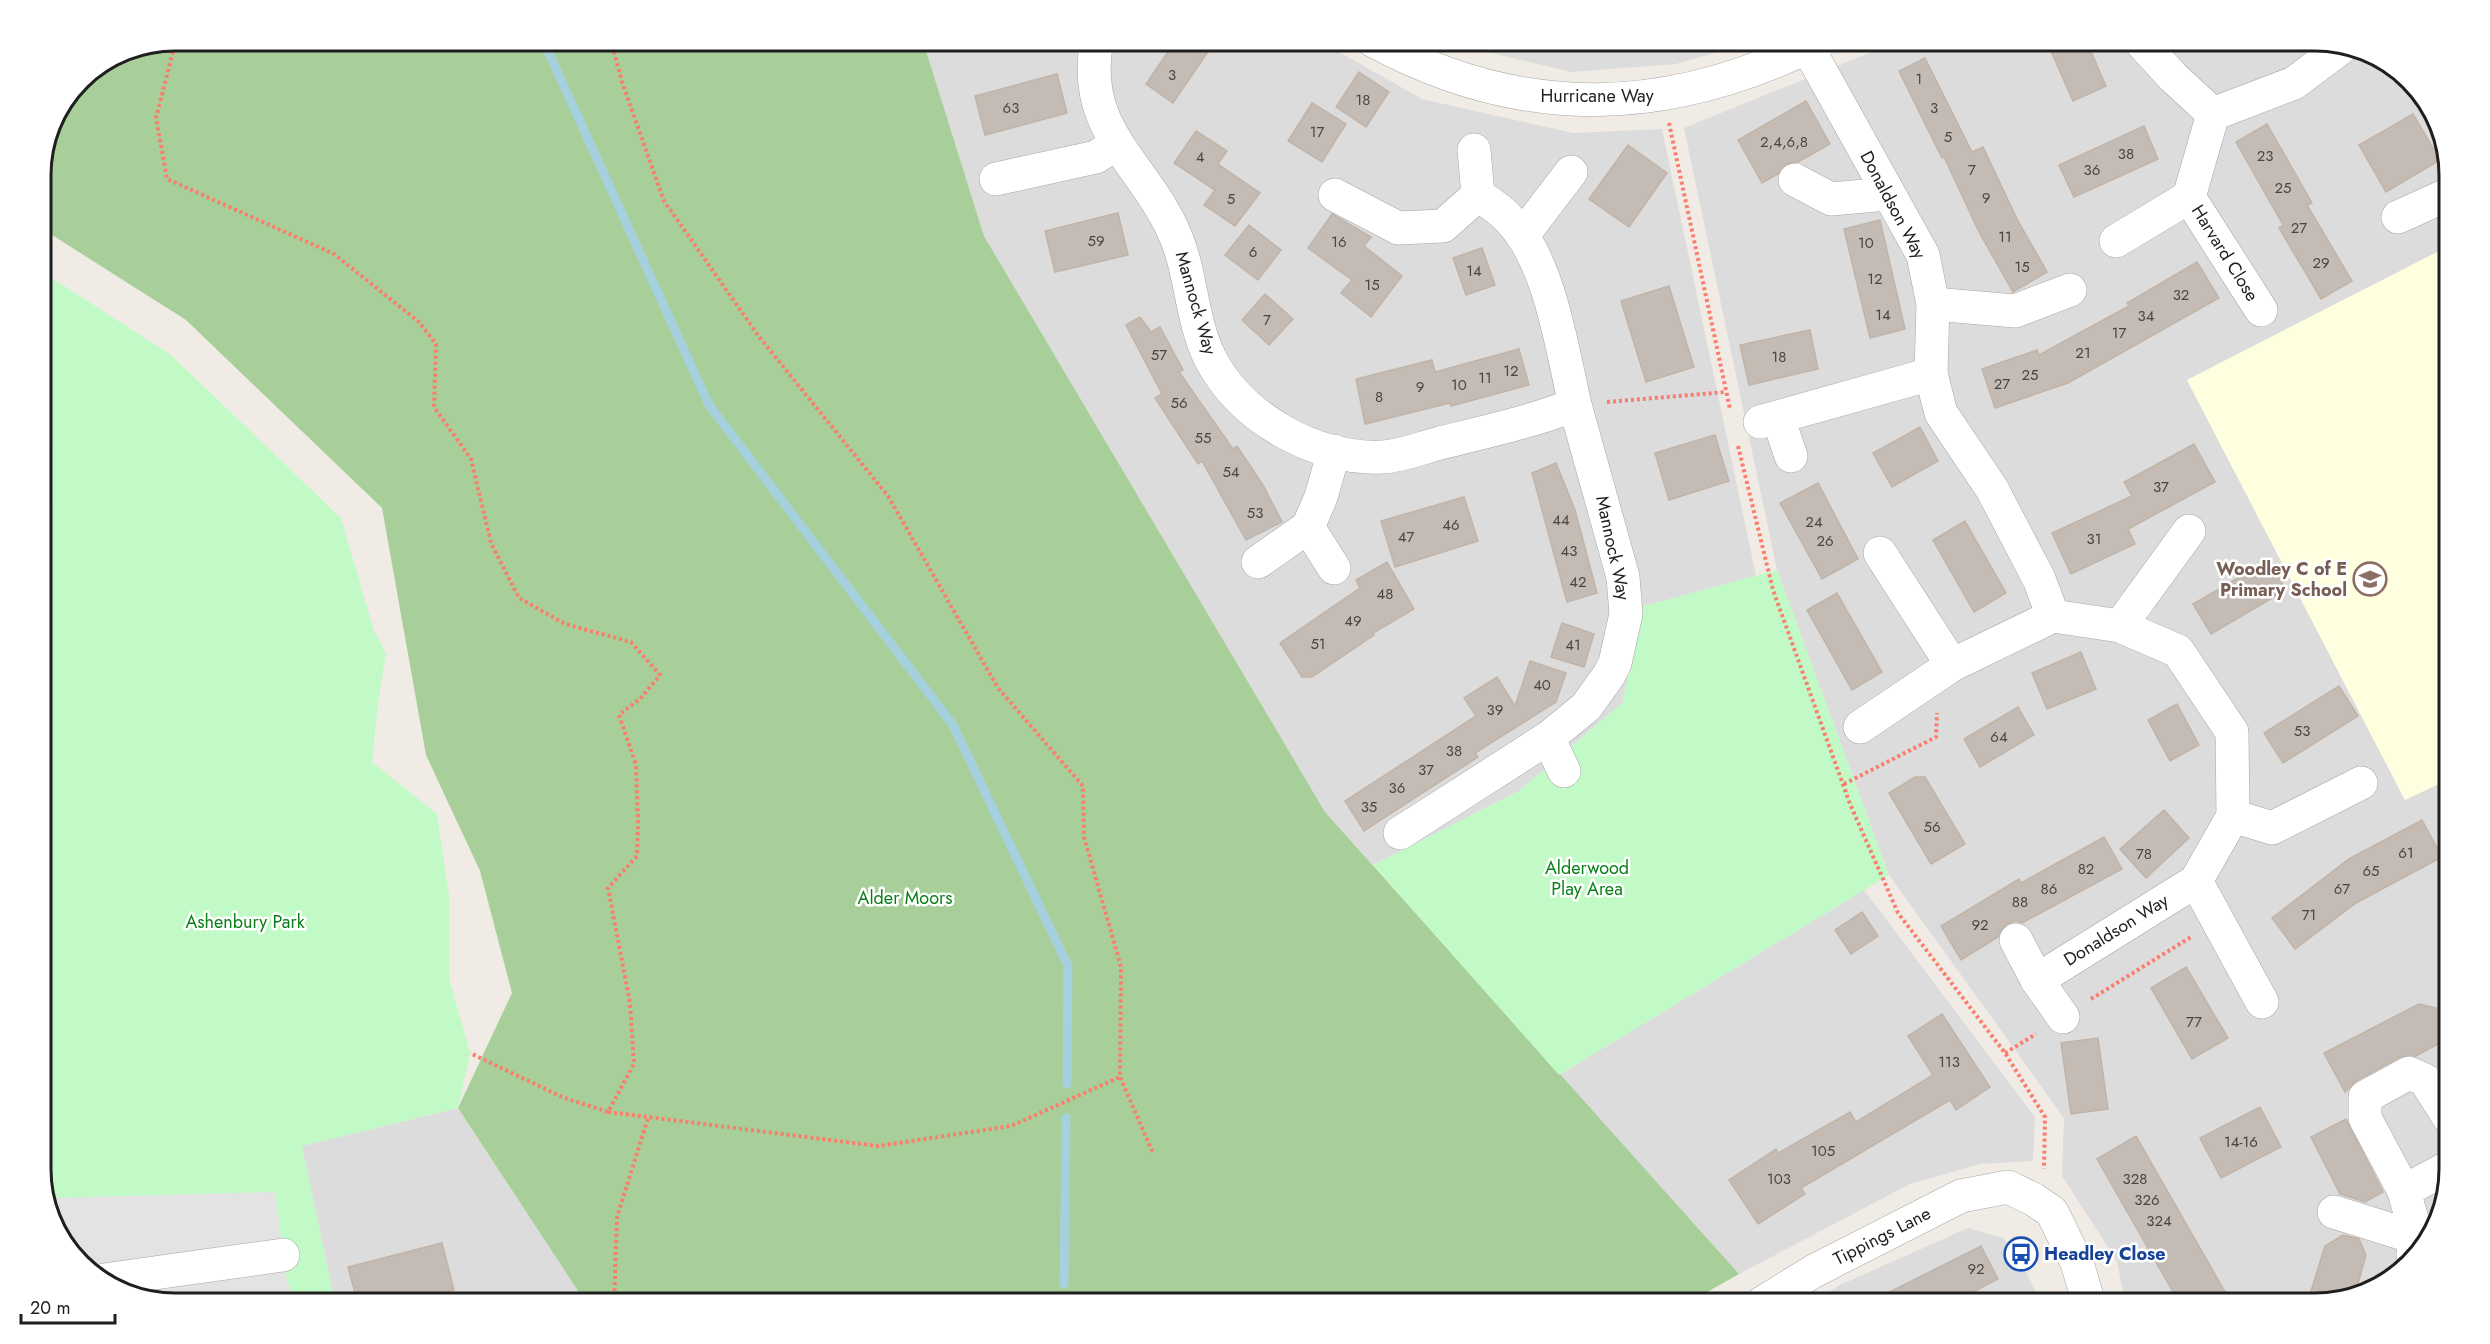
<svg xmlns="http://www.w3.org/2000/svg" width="2490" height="1344" viewBox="0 0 2490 1344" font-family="Jost,sans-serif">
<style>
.residential{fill:#dddcdc}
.education{fill:#feffdf}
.forest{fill:#a8cf99}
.park{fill:#c2fac7}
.parking{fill:#e3e3e3}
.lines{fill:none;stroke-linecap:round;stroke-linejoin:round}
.stream{stroke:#a5d0de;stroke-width:9}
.building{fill:#c4bcb4;stroke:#c2b3a7;stroke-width:1.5}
.minor-casing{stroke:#a6a6a6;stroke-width:34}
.path{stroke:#fb7d6b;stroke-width:4;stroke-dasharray:3 3;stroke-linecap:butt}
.minor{stroke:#fff;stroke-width:33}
.labels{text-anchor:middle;stroke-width:5;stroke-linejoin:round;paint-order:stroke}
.number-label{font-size:15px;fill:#484644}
.street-label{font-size:18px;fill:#1f1f1f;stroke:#fff}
.education-label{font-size:18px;font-weight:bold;fill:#785e54;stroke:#fff;text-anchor:end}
.park-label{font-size:18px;fill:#0b7f17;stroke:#fff}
.transit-label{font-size:18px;font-weight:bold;fill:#164399;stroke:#fff;text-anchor:start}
.rim{fill:none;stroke:#1f1f1f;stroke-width:3}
</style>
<rect width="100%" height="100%" fill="#f0ece5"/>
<!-- residential -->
<g class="residential">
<polygon points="1901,40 2315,41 2375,55 2427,101 2449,167 2449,246 2187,380 2405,800 2449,779 2449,1169 2435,1229 2389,1281 2315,1303 2125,1303 2117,1261 2062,1176 2064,1118 1889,875 1777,570 1684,128"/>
<polygon points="923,41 1320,41 1422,99 1573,133 1662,129 1756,576 1644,606 1622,703 1519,791 1373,865 1325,812 984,236"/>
<polygon points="1454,41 1757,41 1676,64 1571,72 1467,47"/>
<polygon points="1864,890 2035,1117 2033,1161 1980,1164 1910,1184 1739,1274 1559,1075"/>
<polygon points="458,1108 586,1303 335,1303 302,1146"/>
<polygon points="1968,1228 2003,1238 2021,1262 2041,1303 1810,1303 1840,1285"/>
</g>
<!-- education -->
<polygon class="education" points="2449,246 2449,779 2405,800 2187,380"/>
<!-- forest -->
<polygon class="forest" points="175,40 923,41 984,236 1325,812 1739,1274 1688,1303 586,1303 458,1108 512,993 480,871 426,755 382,508 186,320 41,228 41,167 54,116 80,80 124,51"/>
<!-- park -->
<g class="park">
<polygon points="41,271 171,355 341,518 374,631 386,653 378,703 372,762 437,814 449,895 449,978 470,1053 458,1108 302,1146 335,1303 175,1303 63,1243 41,1178"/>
<polygon points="1777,570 1889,875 1559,1075 1373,865 1519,791 1622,703 1644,606"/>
</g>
<!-- parking -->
<polygon class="parking" points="275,1192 286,1276 294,1303 175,1303 115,1289 63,1243 48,1198"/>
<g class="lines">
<!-- stream -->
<g class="stream">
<polyline points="543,40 709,405 953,725 1068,966 1067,1084"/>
<polyline points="1064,1284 1066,1118"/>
</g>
</g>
<!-- building -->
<g class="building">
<polygon points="1176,40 1216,40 1173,103 1146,84"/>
<polygon points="2046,40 2086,40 2106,86 2073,101"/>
<polygon points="1925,58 1972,152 1983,147 2017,219 2047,272 2013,292 1979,232 1944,157 1942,158 1899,71"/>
<polygon points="1359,72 1389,92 1366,127 1336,107"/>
<polygon points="1057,74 1067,113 985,135 975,96"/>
<polygon points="1806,101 1830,144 1798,162 1786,164 1778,174 1762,183 1738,140"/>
<polygon points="1312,103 1346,124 1322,162 1288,141"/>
<polygon points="2413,114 2440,160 2386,192 2359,145"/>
<polygon points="2267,124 2312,203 2307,205 2352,281 2321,299 2279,228 2283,225 2236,142"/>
<polygon points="2144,126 2158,159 2074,197 2059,165"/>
<polygon points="1196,131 1227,151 1218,164 1260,193 1235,226 1204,205 1215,190 1174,163"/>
<polygon points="1628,145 1667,173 1629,227 1589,199"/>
<polygon points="1118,213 1128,255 1055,272 1045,231"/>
<polygon points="1332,214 1371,237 1364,246 1402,276 1371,317 1341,293 1352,280 1308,248"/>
<polygon points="1880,220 1905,329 1870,338 1844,229"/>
<polygon points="1249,225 1281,250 1258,280 1225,255"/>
<polygon points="1482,248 1495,285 1466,295 1453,258"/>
<polygon points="2197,262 2219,298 2068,383 1995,408 1982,369 2037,350 2039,355 2129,306 2127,303"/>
<polygon points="1669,286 1694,367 1646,382 1621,301"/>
<polygon points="1265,294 1293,319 1269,345 1242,320"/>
<polygon points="1140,317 1151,332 1160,327 1183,370 1179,372 1233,449 1237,446 1263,485 1282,522 1246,540 1202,461 1198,464 1155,398 1162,394 1126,325"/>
<polygon points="1810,330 1818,369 1749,385 1740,345"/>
<polygon points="1519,349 1529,385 1451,406 1450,403 1365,424 1356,379 1432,360 1435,372"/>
<polygon points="1920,427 1938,461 1892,487 1873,453"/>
<polygon points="1715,435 1729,481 1669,500 1655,453"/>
<polygon points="2194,444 2215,482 2128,529 2135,544 2071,574 2052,533 2132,496 2124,482"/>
<polygon points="1556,463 1575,510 1597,593 1567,602 1532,473"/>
<polygon points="1818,483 1858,559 1822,579 1780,503"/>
<polygon points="1464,497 1478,541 1395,567 1381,521"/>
<polygon points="1965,521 2006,593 1974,612 1933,540"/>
<polygon points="2269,560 2286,590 2211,634 2193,604"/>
<polygon points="1387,562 1414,609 1373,633 1374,635 1312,677 1302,677 1280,643 1360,588 1356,580"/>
<polygon points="1837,593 1882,672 1852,690 1807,610"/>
<polygon points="1562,623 1594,634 1584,667 1551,657"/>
<polygon points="2081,652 2096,689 2047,709 2032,673"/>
<polygon points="1530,661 1566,673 1556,702 1475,753 1478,757 1364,831 1345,801 1476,716 1464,698 1497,677 1515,706"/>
<polygon points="2339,686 2358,716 2283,763 2264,733"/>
<polygon points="2177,704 2199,745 2170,761 2148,720"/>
<polygon points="2018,707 2034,735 1980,767 1964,739"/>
<polygon points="1915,777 1925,777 1965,844 1931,864 1889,793"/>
<polygon points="2164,810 2189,838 2146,878 2120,849"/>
<polygon points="2422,820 2442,857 2356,903 2295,949 2272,918 2349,859"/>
<polygon points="2104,837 2122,869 2022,923 2016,921 2007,924 2001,930 1998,937 1961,960 1941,926 2019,879 2021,883"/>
<polygon points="1862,912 1878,936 1851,954 1835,930"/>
<polygon points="2186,967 2228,1038 2192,1059 2151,988"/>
<polygon points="2419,1004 2449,1011 2449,1038 2416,1056 2400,1057 2356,1081 2345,1092 2324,1053"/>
<polygon points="1942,1014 1990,1087 1956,1110 1950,1100 1801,1188 1805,1194 1758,1224 1729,1180 1776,1149 1778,1153 1850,1112 1856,1122 1933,1075 1908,1036"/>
<polygon points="2098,1038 2108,1109 2071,1114 2061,1043"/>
<polygon points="2260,1107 2281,1147 2221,1178 2200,1138"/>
<polygon points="2346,1119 2383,1192 2365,1202 2340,1194 2311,1137"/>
<polygon points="2136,1136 2232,1304 2180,1304 2097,1159"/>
<polygon points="2343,1235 2359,1239 2366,1255 2356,1291 2315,1304 2307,1304 2325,1246"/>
<polygon points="442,1243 454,1290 403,1304 358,1304 348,1267"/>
<polygon points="1981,1246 1998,1279 1950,1304 1866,1304"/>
</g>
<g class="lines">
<!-- minor casing -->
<g class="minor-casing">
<g id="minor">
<path d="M1097,40C1080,128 1140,160 1172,228C1192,269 1190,318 1210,358C1241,418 1315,460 1382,457C1402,456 1421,448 1440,443C1485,432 1530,422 1575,405L1623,577L1626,614L1615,663L1609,675L1586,707L1548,738L1400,833"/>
<path d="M1372,40C1523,122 1670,117 1822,40"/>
<polyline points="2139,40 2173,77 2213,114"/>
<polyline points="1808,48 1923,255 1933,304 1931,374 1941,413 1992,489 2039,579 2053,616 2120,626 2178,651 2232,732 2233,816 2196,881 2037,980 2016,940"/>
<polyline points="1474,150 1478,195"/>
<polyline points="996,179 1096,157 1116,144"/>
<polyline points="1795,180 1831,199 1888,194"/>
<path d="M1335,195L1398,228L1443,226L1478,195C1489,202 1501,210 1510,220C1550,262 1562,349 1575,405"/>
<polyline points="2398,217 2449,194"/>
<polyline points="1523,235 1571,172"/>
<polyline points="2116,241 2189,197"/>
<polyline points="1933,304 2015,311 2070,290"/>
<polyline points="2261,310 2189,197 2213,114 2294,83 2342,47"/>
<polyline points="1778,418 1791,456"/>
<polyline points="1760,422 1931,374"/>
<polyline points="1308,527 1334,568"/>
<polyline points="1880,553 1952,665"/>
<polyline points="1258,562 1308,527 1321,497 1334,451"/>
<polyline points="2120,626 2189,531"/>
<polyline points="1860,727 1952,665 2053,616"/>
<polyline points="1548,738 1564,771"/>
<polyline points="2233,816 2272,828 2361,783"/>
<polyline points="2196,881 2262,1002"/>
<polyline points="2037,980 2063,1017"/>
<polyline points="2404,1191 2449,1167"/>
<polyline points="2334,1212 2417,1238 2413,1254"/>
<polyline points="2434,1230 2417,1238 2404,1191 2365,1118 2365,1097 2409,1073 2425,1080 2449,1118"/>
<polyline points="104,1280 283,1255"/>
<polyline points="1762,1303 1814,1271 1961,1196 2008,1187 2033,1199 2052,1212 2077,1263 2089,1303"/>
</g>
</g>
<!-- path -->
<g class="path">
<polyline points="176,40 156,118 167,179 334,254 419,322 436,344 434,407 471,459 491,543 519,598 565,624 631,642 660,675 641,698 619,715 636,765 638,822 637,856 608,888 630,1003 634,1064 608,1112 562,1097 470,1053"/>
<polyline points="611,40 622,82 664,201 760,338 888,496 998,688 1083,786 1084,837 1121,967 1120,1077 1153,1153"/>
<polyline points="1669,123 1730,409"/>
<polyline points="1607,402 1725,392"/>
<polyline points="1738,446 1773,590 1850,804 1898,913 2005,1053 2045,1117 2044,1169"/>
<polyline points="1844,784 1936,737 1937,713"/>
<polyline points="2091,999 2191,937"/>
<polyline points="2005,1053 2036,1034"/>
<polyline points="608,1112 878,1146 1011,1126 1120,1077"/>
<polyline points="614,1303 617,1217 648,1118"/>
</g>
<!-- minor -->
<use href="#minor" class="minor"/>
</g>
<!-- icons -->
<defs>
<g id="school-ring" transform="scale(1.725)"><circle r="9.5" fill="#fff" stroke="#8d6e63" stroke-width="1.5"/><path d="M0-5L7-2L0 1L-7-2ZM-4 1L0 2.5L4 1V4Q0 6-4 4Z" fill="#8d6e63"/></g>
<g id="bus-ring" transform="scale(1.725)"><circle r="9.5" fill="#fff" stroke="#1a4fb4" stroke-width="1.5"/><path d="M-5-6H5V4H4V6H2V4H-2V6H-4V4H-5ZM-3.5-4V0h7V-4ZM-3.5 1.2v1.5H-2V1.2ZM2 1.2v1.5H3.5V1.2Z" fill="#1a4fb4"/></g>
</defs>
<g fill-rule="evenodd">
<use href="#school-ring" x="2370" y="579"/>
<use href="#bus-ring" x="2021" y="1254"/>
</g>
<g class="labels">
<!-- number labels -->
<g class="number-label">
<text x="1172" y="80">3</text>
<text x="1919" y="84">1</text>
<text x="1363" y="105">18</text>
<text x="1011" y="113">63</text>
<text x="1934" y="113">3</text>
<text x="1317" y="137">17</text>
<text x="1948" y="142">5</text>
<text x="1784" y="147">2,4,6,8</text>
<text x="2126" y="159">38</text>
<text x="2265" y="161">23</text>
<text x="1200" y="162">4</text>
<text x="1972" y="175">7</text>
<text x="2092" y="175">36</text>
<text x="2283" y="193">25</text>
<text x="1986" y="203">9</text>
<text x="1231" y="204">5</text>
<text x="2299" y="233">27</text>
<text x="2005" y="242">11</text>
<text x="1096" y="246">59</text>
<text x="1339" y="247">16</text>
<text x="1866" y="248">10</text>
<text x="1253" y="257">6</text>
<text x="2321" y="268">29</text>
<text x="2022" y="272">15</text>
<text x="1474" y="276">14</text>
<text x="1875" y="284">12</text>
<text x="1372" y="290">15</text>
<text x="2181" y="300">32</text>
<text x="1883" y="320">14</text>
<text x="2146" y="321">34</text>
<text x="1267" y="325">7</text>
<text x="2119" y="338">17</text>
<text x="2083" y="358">21</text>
<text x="1159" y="360">57</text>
<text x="1779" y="362">18</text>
<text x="1511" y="376">12</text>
<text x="2030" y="380">25</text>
<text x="1485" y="383">11</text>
<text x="2002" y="389">27</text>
<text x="1459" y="390">10</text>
<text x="1420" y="392">9</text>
<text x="1379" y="402">8</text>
<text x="1179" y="408">56</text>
<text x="1203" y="443">55</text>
<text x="1231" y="477">54</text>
<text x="2161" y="492">37</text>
<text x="1255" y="518">53</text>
<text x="1561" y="525">44</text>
<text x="1814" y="527">24</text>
<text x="1451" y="530">46</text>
<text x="1406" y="542">47</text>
<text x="2094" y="544">31</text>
<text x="1825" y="546">26</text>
<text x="1569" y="556">43</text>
<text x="1578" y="587">42</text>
<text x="1385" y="599">48</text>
<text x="1353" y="626">49</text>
<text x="1318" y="649">51</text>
<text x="1573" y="650">41</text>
<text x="1542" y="690">40</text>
<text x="1495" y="715">39</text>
<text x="2302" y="736">53</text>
<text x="1999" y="742">64</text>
<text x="1454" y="756">38</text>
<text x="1426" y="775">37</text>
<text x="1397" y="793">36</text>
<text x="1369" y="812">35</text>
<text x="1932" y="832">56</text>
<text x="2406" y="858">61</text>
<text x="2144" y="859">78</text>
<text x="2086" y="874">82</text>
<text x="2371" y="876">65</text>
<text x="2049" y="894">86</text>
<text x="2342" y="894">67</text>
<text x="2020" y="907">88</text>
<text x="2309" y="920">71</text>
<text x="1980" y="930">92</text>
<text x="2194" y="1027">77</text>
<text x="1949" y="1067">113</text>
<text x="2241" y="1147">14-16</text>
<text x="1823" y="1156">105</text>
<text x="1779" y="1184">103</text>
<text x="2135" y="1184">328</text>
<text x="2147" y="1205">326</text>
<text x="2159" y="1226">324</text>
<text x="1976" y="1274">92</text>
</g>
<!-- street labels -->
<g class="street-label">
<text x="1597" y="102">Hurricane Way</text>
<text transform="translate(1893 205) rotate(62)" y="6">Donaldson Way</text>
<text transform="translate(2225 253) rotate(58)" y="6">Harvard Close</text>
<text transform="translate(1196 303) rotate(74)" y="6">Mannock Way</text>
<text transform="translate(1613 548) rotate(78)" y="6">Mannock Way</text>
<text transform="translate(2116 930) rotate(-32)" y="6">Donaldson Way</text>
<text transform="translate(1882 1236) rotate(-27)" y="6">Tippings Lane</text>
</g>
<!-- education labels -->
<g class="education-label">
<text x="2347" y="575">Woodley C of E<tspan x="2347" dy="21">Primary School</tspan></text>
</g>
<!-- park labels -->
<g class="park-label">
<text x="1587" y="874">Alderwood<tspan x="1587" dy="21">Play Area</tspan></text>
<text x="905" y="904">Alder Moors</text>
<text x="245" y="928">Ashenbury Park</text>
</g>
<!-- transit labels -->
<g class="transit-label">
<text x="2044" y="1260">Headley Close</text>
</g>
</g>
<!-- crop -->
<path d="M0 0H2490V1344H0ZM175 51H2315A124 124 0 0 1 2439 175V1169A124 124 0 0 1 2315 1293H175A124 124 0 0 1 51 1169V175A124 124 0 0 1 175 51Z" fill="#fff" fill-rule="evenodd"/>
<path class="rim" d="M175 51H2315A124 124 0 0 1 2439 175V1169A124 124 0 0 1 2315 1293H175A124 124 0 0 1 51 1169V175A124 124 0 0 1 175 51Z"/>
<!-- scale -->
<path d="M21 1314v9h94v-9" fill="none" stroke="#1f1f1f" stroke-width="3"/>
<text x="30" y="1314" font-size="18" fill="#1f1f1f" stroke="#ffffff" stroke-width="4.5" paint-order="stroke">20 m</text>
</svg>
